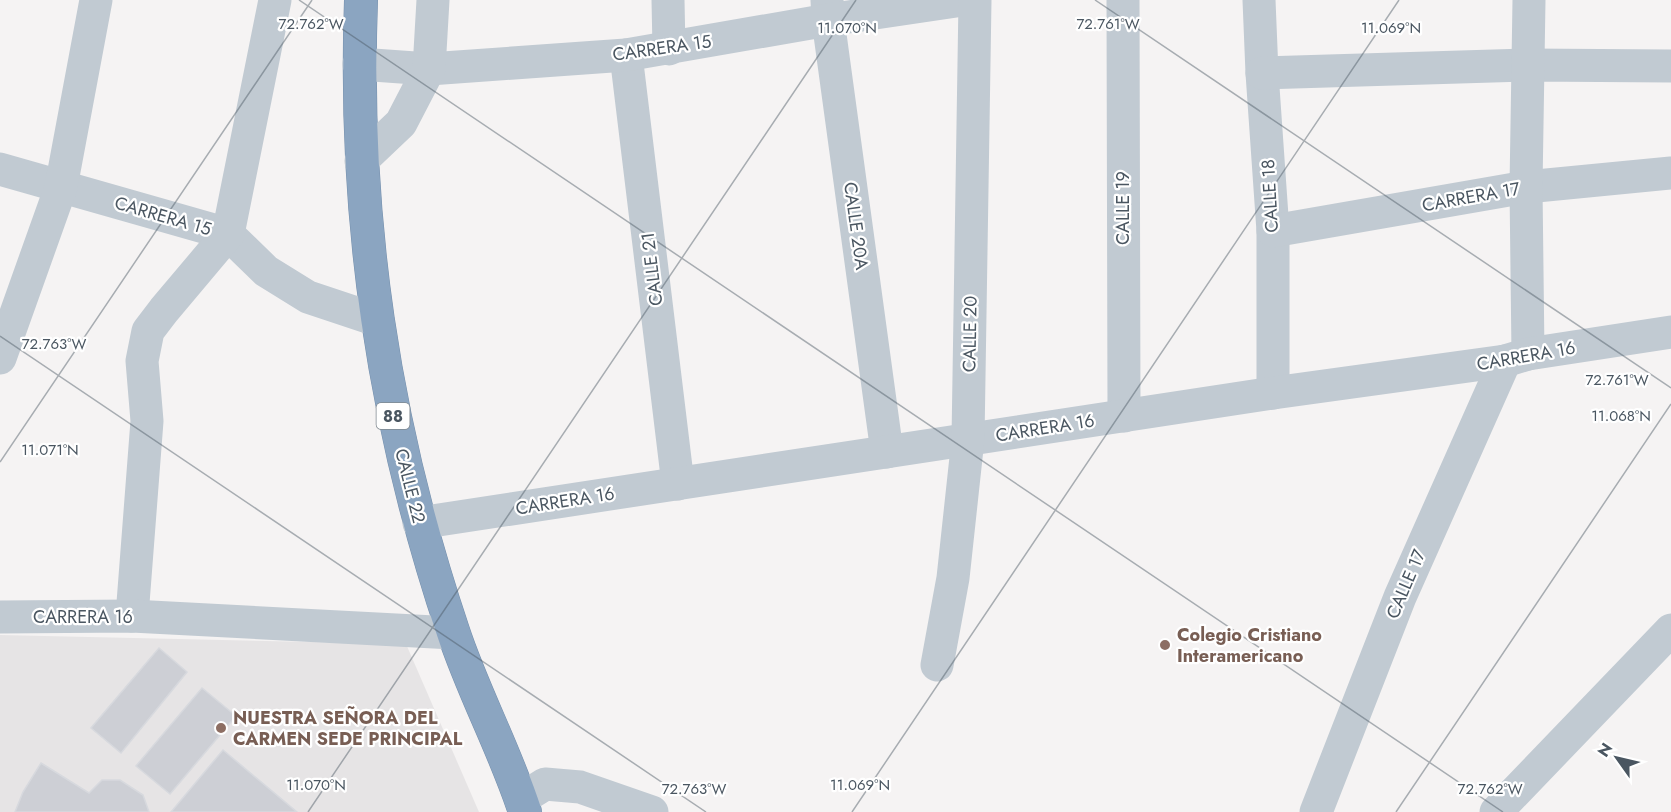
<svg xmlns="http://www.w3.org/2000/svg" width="1671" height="812" viewBox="0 0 1671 812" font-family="Jost,sans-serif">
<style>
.education{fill:#e6e4e5}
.building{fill:#cdcfd5;stroke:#d7d9de;stroke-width:1.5}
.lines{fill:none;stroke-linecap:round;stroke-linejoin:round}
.highway-casing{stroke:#7690ad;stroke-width:34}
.minor{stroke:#c1cad2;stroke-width:33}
.highway{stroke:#8ba5c1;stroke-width:33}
.ticks{fill:none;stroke:#4a5661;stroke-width:1.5;stroke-opacity:0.45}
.education-dot{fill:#8d6e63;stroke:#fff;stroke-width:2}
.labels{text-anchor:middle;stroke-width:4.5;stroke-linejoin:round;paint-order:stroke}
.shield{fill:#fff;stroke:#808990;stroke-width:1.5}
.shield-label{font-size:16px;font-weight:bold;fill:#4a5661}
.street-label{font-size:18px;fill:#4a5661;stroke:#fff}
.education-label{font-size:18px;font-weight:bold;fill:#785e54;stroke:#fff;text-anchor:start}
.ticks-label{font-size:15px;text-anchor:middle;fill:#4a5661;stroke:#fff;stroke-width:4.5;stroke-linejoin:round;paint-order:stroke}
</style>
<rect width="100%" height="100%" fill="#f5f3f3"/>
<!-- education -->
<polygon class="education" points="0,635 406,644 479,812 0,812"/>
<!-- building -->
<g class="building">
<polygon points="159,648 187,672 121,753 91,728"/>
<polygon points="202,688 236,716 170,794 136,766"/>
<polygon points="223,750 297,812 171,812"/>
<polygon points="41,763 89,793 102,780 120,780 143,795 149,812 15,812 23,792"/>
</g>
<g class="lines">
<!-- highway casing -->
<g class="highway-casing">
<path id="highway" d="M361,0C353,218 383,423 453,631C473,692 505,750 525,812"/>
</g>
<!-- minor -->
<g class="minor">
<polyline points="668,0 669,49"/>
<polyline points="827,0 828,20 887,452"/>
<polyline points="1123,0 1124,416"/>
<polyline points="1259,0 1262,73 1273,231 1273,393"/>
<polyline points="626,55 678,484"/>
<polyline points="359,64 429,69 626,55 828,20 963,0"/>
<polyline points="1262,73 1528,65 1671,66"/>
<polyline points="361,161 401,123 429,69 433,0"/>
<polyline points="0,169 228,234 266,271 308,297 377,320"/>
<polyline points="1273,231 1526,187 1671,173"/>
<polyline points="1528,354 1526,187 1529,0"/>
<polyline points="0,358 61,187 96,0"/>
<polyline points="419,523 1273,393 1505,361 1528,354 1671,332"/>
<polyline points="132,616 147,421 142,361 148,331 164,310 228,234 275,0"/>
<polyline points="0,617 132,616 453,633"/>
<polyline points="937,665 953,578 968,439 975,0"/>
<polyline points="521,799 545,784 580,787 652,812"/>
<polyline points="1316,812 1400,597 1505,361"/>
<polyline points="1496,812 1671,630"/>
</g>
<!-- highway -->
<use href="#highway" class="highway"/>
</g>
<!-- ticks -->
<path class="ticks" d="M299,0L1503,812M1095,0L1671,388M0,336L706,812M0,462L312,0M308,812L856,0M852,812L1399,0M1396,812L1671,404"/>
<!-- markers -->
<g class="education-dot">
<circle cx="1165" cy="645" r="6"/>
<circle cx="221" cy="728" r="6"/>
</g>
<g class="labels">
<!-- shield labels -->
<rect class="shield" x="376.5" y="403" width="33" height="26" rx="4.5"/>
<g class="shield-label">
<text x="393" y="422">88</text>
</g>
<!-- street labels -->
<g class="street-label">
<text transform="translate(662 48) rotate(-8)" y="6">CARRERA 15</text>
<text transform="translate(1270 196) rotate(-93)" y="6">CALLE 18</text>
<text transform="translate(1471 197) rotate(-10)" y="6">CARRERA 17</text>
<text transform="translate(1123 208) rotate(-90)" y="6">CALLE 19</text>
<text transform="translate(163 216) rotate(16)" y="6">CARRERA 15</text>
<text transform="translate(856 226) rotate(82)" y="6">CALLE 20A</text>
<text transform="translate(652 269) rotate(-97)" y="6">CALLE 21</text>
<text transform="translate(970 334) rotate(-89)" y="6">CALLE 20</text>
<text transform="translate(1526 356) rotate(-10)" y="6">CARRERA 16</text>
<text transform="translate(1045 428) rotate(-9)" y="6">CARRERA 16</text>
<text transform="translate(410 486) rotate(76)" y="6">CALLE 22</text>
<text transform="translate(565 501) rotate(-9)" y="6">CARRERA 16</text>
<text transform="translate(1406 584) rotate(-67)" y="6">CALLE 17</text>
<text x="83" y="623">CARRERA 16</text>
</g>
<!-- education labels -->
<g class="education-label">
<text x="1177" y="641">Colegio Cristiano<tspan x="1177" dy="21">Interamericano</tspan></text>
<text x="233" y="724">NUESTRA SEÑORA DEL<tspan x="233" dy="21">CARMEN SEDE PRINCIPAL</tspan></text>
</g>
</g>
<g class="ticks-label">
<text x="311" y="29">72.762°W</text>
<text x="1108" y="29">72.761°W</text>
<text x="847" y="33">11.070°N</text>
<text x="1391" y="33">11.069°N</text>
<text x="54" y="349">72.763°W</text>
<text x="1617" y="385">72.761°W</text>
<text x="1621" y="421">11.068°N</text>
<text x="50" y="455">11.071°N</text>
<text x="316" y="790">11.070°N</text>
<text x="860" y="790">11.069°N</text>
<text x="694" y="794">72.763°W</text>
<text x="1490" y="794">72.762°W</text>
</g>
<!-- north arrow -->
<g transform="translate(1617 758) rotate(304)" stroke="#ffffff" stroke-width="4.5" paint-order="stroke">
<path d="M0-4.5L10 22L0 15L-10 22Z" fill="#4a5661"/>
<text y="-9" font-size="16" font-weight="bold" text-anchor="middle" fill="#4a5661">N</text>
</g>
</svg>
